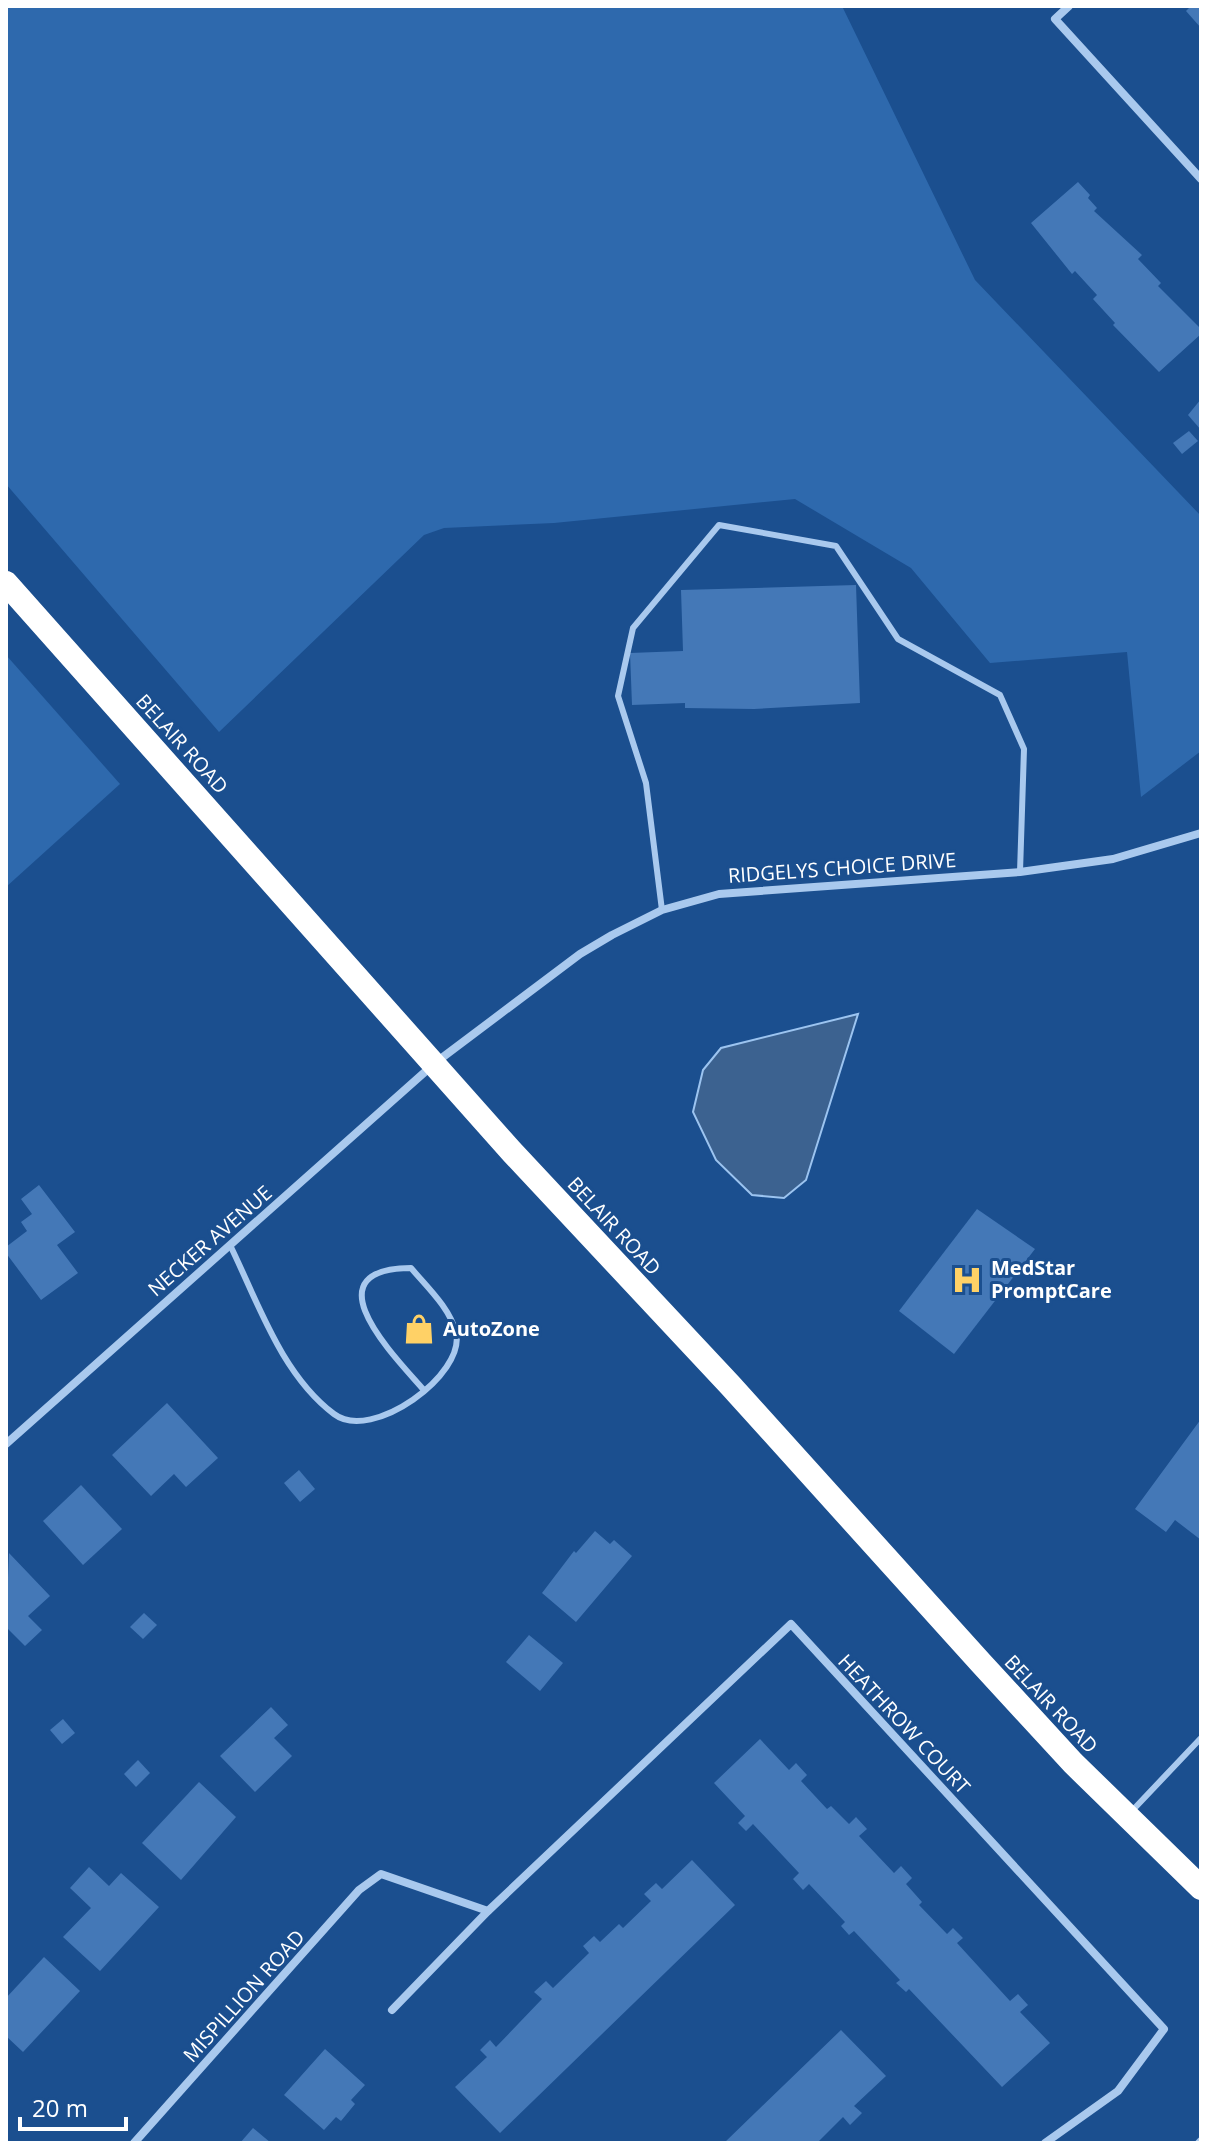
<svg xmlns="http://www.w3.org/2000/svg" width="1207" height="2149" viewBox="0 0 1207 2149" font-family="'Open Sans',sans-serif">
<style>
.green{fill:#2e69ad}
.water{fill:#3c6290;stroke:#9cc4f0;stroke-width:2}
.building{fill:#4478b7}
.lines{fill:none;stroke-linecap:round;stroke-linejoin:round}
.lane{stroke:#a9c9ee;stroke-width:6}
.street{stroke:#a9c9ee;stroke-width:8}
.highway{stroke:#fff;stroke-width:24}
.labels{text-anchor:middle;stroke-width:6;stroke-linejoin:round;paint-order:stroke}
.street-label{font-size:20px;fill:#fff;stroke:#1b4f8f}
.poi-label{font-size:20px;font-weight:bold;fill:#fff;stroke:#1b4f8f;text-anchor:start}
</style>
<rect width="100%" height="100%" fill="#1b4f8f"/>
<!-- green -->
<g class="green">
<polygon points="6,6 842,6 975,280 1201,516 1201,751 1141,797 1127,652 990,663 911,568 795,499 554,523 444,528 424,535 219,732 6,484"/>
<polygon points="6,655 120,784 6,887"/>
</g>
<!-- water -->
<polygon class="water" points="858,1014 806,1180 784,1198 752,1195 716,1160 693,1112 703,1070 721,1048"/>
<!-- building -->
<g class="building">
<polygon points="1191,6 1201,6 1201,28 1186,11"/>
<polygon points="1078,182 1090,195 1088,198 1097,208 1094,211 1142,255 1138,259 1161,283 1158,286 1201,329 1201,334 1159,372 1113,325 1115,323 1093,299 1097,295 1075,271 1072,274 1031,223"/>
<polygon points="1201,399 1201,430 1188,415"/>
<polygon points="1189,431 1198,441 1182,454 1173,443"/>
<polygon points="856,585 860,703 754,709 685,708 685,703 632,705 630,653 683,651 681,590"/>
<polygon points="39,1185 75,1232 57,1245 78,1273 41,1300 6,1253 6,1247 27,1231 21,1222 32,1214 21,1199"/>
<polygon points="977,1209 1035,1249 954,1354 899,1311"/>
<polygon points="167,1403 218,1458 186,1487 174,1474 151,1496 112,1455"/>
<polygon points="1201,1419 1201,1540 1175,1520 1166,1532 1135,1509"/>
<polygon points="299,1470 315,1489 300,1502 284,1483"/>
<polygon points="81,1485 122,1529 83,1565 43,1521"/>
<polygon points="595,1531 610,1544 614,1540 632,1556 576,1622 542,1593 574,1551 576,1553"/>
<polygon points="9,1553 50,1596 28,1616 42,1630 25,1646 6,1627"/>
<polygon points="144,1613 157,1625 143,1639 130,1627"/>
<polygon points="529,1635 563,1663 540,1691 506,1662"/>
<polygon points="271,1707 288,1725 274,1738 292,1756 255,1792 220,1756"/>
<polygon points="63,1719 75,1733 62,1744 50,1730"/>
<polygon points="760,1739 789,1770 796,1763 807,1775 801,1781 827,1809 831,1806 849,1824 856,1817 867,1829 859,1836 894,1873 901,1866 912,1878 906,1884 922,1902 919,1905 947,1934 953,1928 963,1938 957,1943 1010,2001 1018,1994 1028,2005 1020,2012 1050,2043 1002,2087 909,1989 906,1992 896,1983 900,1980 854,1931 849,1935 841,1926 845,1922 809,1884 803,1890 793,1879 799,1873 753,1824 746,1831 738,1823 745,1816 714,1783"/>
<polygon points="138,1760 150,1773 136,1787 124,1774"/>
<polygon points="199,1782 236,1817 181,1880 142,1843"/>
<polygon points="692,1860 735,1905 500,2133 455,2087 487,2057 480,2050 490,2040 496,2047 542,1999 534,1992 546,1981 553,1988 589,1953 583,1946 594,1936 600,1942 619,1924 623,1928 651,1901 644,1894 656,1883 662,1889"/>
<polygon points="89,1867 109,1886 121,1873 159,1907 100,1971 63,1937 91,1908 70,1888"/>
<polygon points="44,1957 80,1991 23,2052 6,2036 6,1998"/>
<polygon points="841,2030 886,2076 854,2106 862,2113 850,2125 843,2117 817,2143 724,2143"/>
<polygon points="325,2049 365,2085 351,2100 355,2104 341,2121 336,2117 324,2130 284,2095"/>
<polygon points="253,2128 271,2143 240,2143"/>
</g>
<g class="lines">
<!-- lane -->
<g class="lane">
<polyline points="662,910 646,783 618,696 633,628 719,525 836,546 898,639 1000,695 1024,749 1020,872"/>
<path d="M230,1245C258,1302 281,1374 334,1414C372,1443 466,1374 456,1333C450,1308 427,1287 411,1268C308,1269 394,1356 423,1389"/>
<polyline points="1130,1813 1201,1738"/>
</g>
<!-- street -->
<g class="street">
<polyline points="1069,6 1055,19 1201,179"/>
<polyline points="6,1444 435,1063 580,954 612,935 662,910 719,894 1020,872 1113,859 1201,833"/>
<polyline points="392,2010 488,1911 791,1624 1164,2029 1118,2091 1045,2143"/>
<polyline points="134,2143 359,1890 381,1874 488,1911"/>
<polyline points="1199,2143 1201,2141"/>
</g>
<!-- highway -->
<polyline class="highway" points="6,583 512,1152 730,1385 981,1663 1073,1763 1201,1888"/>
</g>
<!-- icons -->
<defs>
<g id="hospital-bare" transform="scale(2.4)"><path d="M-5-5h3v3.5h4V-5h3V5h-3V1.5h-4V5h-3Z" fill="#ffd166" stroke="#1b4f8f" stroke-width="2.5" paint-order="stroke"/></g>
<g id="shop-bare" transform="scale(2.4)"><path d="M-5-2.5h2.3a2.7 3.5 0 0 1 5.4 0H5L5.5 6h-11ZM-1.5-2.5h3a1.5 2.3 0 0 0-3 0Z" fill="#ffd166" stroke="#1b4f8f" stroke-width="2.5" paint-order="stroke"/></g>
</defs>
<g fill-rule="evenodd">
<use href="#hospital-bare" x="967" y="1280"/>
<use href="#shop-bare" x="419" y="1329"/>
</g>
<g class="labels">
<!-- street labels -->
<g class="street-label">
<text transform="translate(182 744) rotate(48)" y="7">BELAIR ROAD</text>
<text transform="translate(842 868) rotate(-4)" y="7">RIDGELYS CHOICE DRIVE</text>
<text transform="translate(614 1226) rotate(47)" y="7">BELAIR ROAD</text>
<text transform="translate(210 1241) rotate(-41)" y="7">NECKER AVENUE</text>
<text transform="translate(1051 1704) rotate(47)" y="7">BELAIR ROAD</text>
<text transform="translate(904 1724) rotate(47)" y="7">HEATHROW COURT</text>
<text transform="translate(244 1996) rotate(-48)" y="7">MISPILLION ROAD</text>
</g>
<!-- poi labels -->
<g class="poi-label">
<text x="991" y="1275">MedStar<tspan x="991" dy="23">PromptCare</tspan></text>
<text x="443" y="1336">AutoZone</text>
</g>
</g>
<!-- border -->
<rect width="1207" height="2149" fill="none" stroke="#ffffff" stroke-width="16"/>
<!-- scale -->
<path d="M20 2117v12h106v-12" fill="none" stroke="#ffffff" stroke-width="4"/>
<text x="32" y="2117" font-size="24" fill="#ffffff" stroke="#1b4f8f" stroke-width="6" paint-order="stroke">20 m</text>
</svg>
